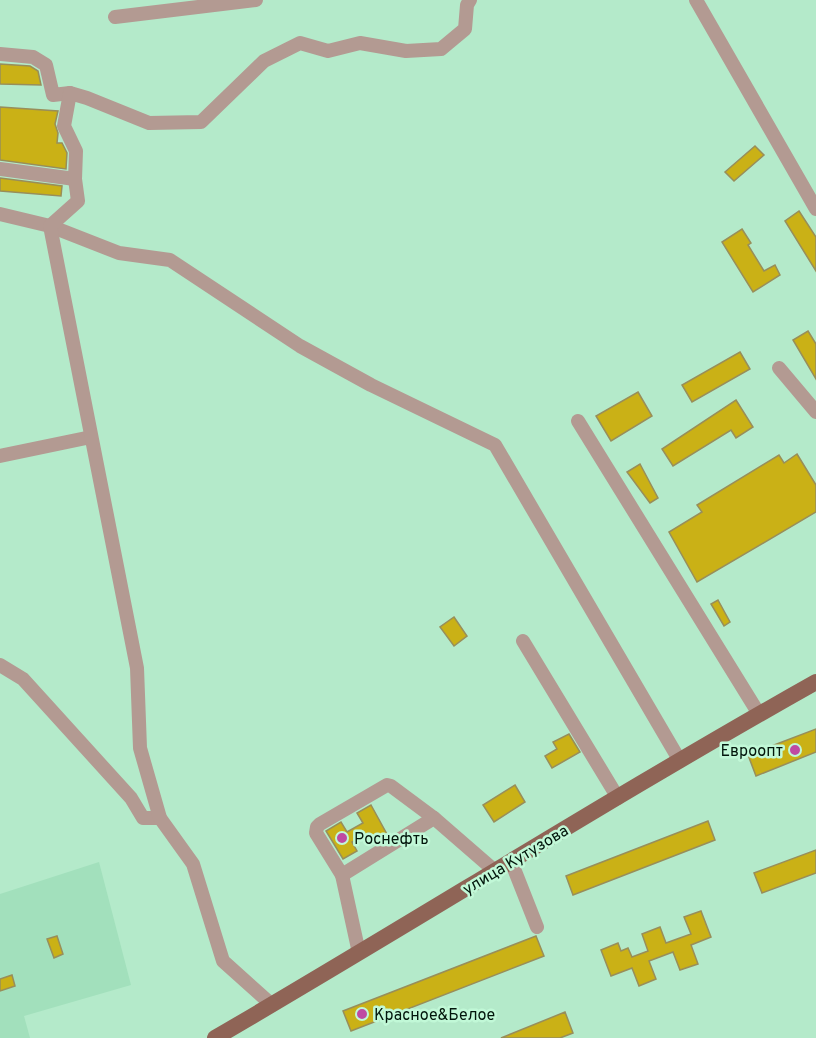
<svg xmlns="http://www.w3.org/2000/svg" width="816" height="1038" viewBox="0 0 816 1038" font-family="Overpass,sans-serif">
<style>
.built{fill:#a2e0bc}
.building{fill:#cab116;stroke:#988e5a;stroke-width:1.5}
.lines{fill:none;stroke-linecap:round;stroke-linejoin:round}
.minor{stroke:#b39a92;stroke-width:14}
.major{stroke:#8f6456;stroke-width:16}
.poi-dot{fill:#bf4aa2;stroke:#c1f8d7;stroke-width:2}
.labels{text-anchor:middle;stroke-width:5;stroke-linejoin:round;paint-order:stroke}
.poi-label{font-size:16px;fill:#02150b;stroke:#c1f8d7;text-anchor:start}
.street-label{font-size:16px;fill:#02150b;stroke:#c1f8d7}
</style>
<rect width="100%" height="100%" fill="#b4eaca"/>
<!-- built -->
<polygon class="built" points="99,862 131,985 24,1016 30,1038 0,1038 0,894"/>
<!-- building -->
<g class="building">
<polygon points="0,64 30,66 38,71 41,85 0,84"/>
<polygon points="0,107 58,111 55,124 58,133 57,143 62,143 67,153 66,169 0,160"/>
<polygon points="755,146 764,155 734,181 725,172"/>
<polygon points="0,178 62,186 61,196 0,191"/>
<polygon points="799,211 816,237 816,271 785,221"/>
<polygon points="742,229 751,243 748,245 764,271 775,265 780,275 753,292 722,242"/>
<polygon points="808,331 816,344 816,379 793,340"/>
<polygon points="740,352 750,369 692,402 682,385"/>
<polygon points="638,392 652,416 611,441 596,416"/>
<polygon points="736,400 753,427 736,438 731,430 673,466 662,449"/>
<polygon points="797,454 816,485 816,512 697,582 669,532 702,512 697,505 779,455 784,463"/>
<polygon points="640,464 658,498 650,503 627,472"/>
<polygon points="718,600 730,622 724,626 711,604"/>
<polygon points="454,617 467,636 454,646 440,627"/>
<polygon points="816,729 816,752 756,776 748,755"/>
<polygon points="569,734 580,752 552,768 545,756 557,749 553,742"/>
<polygon points="515,785 525,802 494,822 483,805"/>
<polygon points="371,805 388,836 375,844 369,833 352,842 357,851 343,859 326,831 341,822 347,832 363,823 357,813"/>
<polygon points="708,821 715,840 573,895 566,876"/>
<polygon points="816,850 816,873 762,893 754,873"/>
<polygon points="701,911 711,937 691,945 698,964 680,970 673,952 649,961 656,979 639,986 632,968 611,976 601,950 618,943 621,951 628,948 632,957 648,951 642,934 660,927 666,943 691,934 684,917"/>
<polygon points="57,936 63,954 54,958 47,939"/>
<polygon points="536,936 544,956 351,1031 343,1011"/>
<polygon points="12,975 15,986 0,991 0,979"/>
<polygon points="565,1012 573,1033 560,1038 501,1038"/>
</g>
<g class="lines">
<!-- minor -->
<g class="minor">
<polyline points="696,0 816,209"/>
<polyline points="115,17 256,0"/>
<polyline points="0,54 33,57 46,65 53,95 70,93"/>
<polyline points="0,169 75,179"/>
<polyline points="0,214 50,226 119,253 170,260 300,346 371,385 495,445 680,761"/>
<polyline points="779,368 816,412"/>
<polyline points="578,421 759,714"/>
<polyline points="0,456 91,437"/>
<polyline points="523,641 618,798"/>
<polyline points="0,665 23,679 131,798 143,818 160,818"/>
<polyline points="511,861 537,927"/>
<polyline points="342,875 316,833 317,827 320,824 387,785 391,786 434,818"/>
<polyline points="359,953 342,875 434,818 495,871"/>
<polyline points="272,1005 223,961 193,864 160,818 140,748 137,668 50,226 78,201 75,179 76,151 64,126 70,93 87,98 149,123 201,122 264,61 300,43 328,51 360,43 406,51 441,49 465,29 467,5 470,0"/>
</g>
<!-- major -->
<path class="major" d="M215,1038C416,921 613,796 816,682"/>
</g>
<!-- markers -->
<g class="poi-dot">
<circle cx="795" cy="750" r="6"/>
<circle cx="342" cy="838" r="6"/>
<circle cx="362" cy="1014" r="6"/>
</g>
<g class="labels">
<!-- poi labels -->
<g class="poi-label">
<text x="783" y="756" text-anchor="end">Евроопт</text>
<text x="354" y="844">Роснефть</text>
<text x="374" y="1020">Красное&amp;Белое</text>
</g>
<!-- street labels -->
<g class="street-label">
<text transform="translate(515 859) rotate(-31)" y="6">улица Кутузова</text>
</g>
</g>
</svg>
